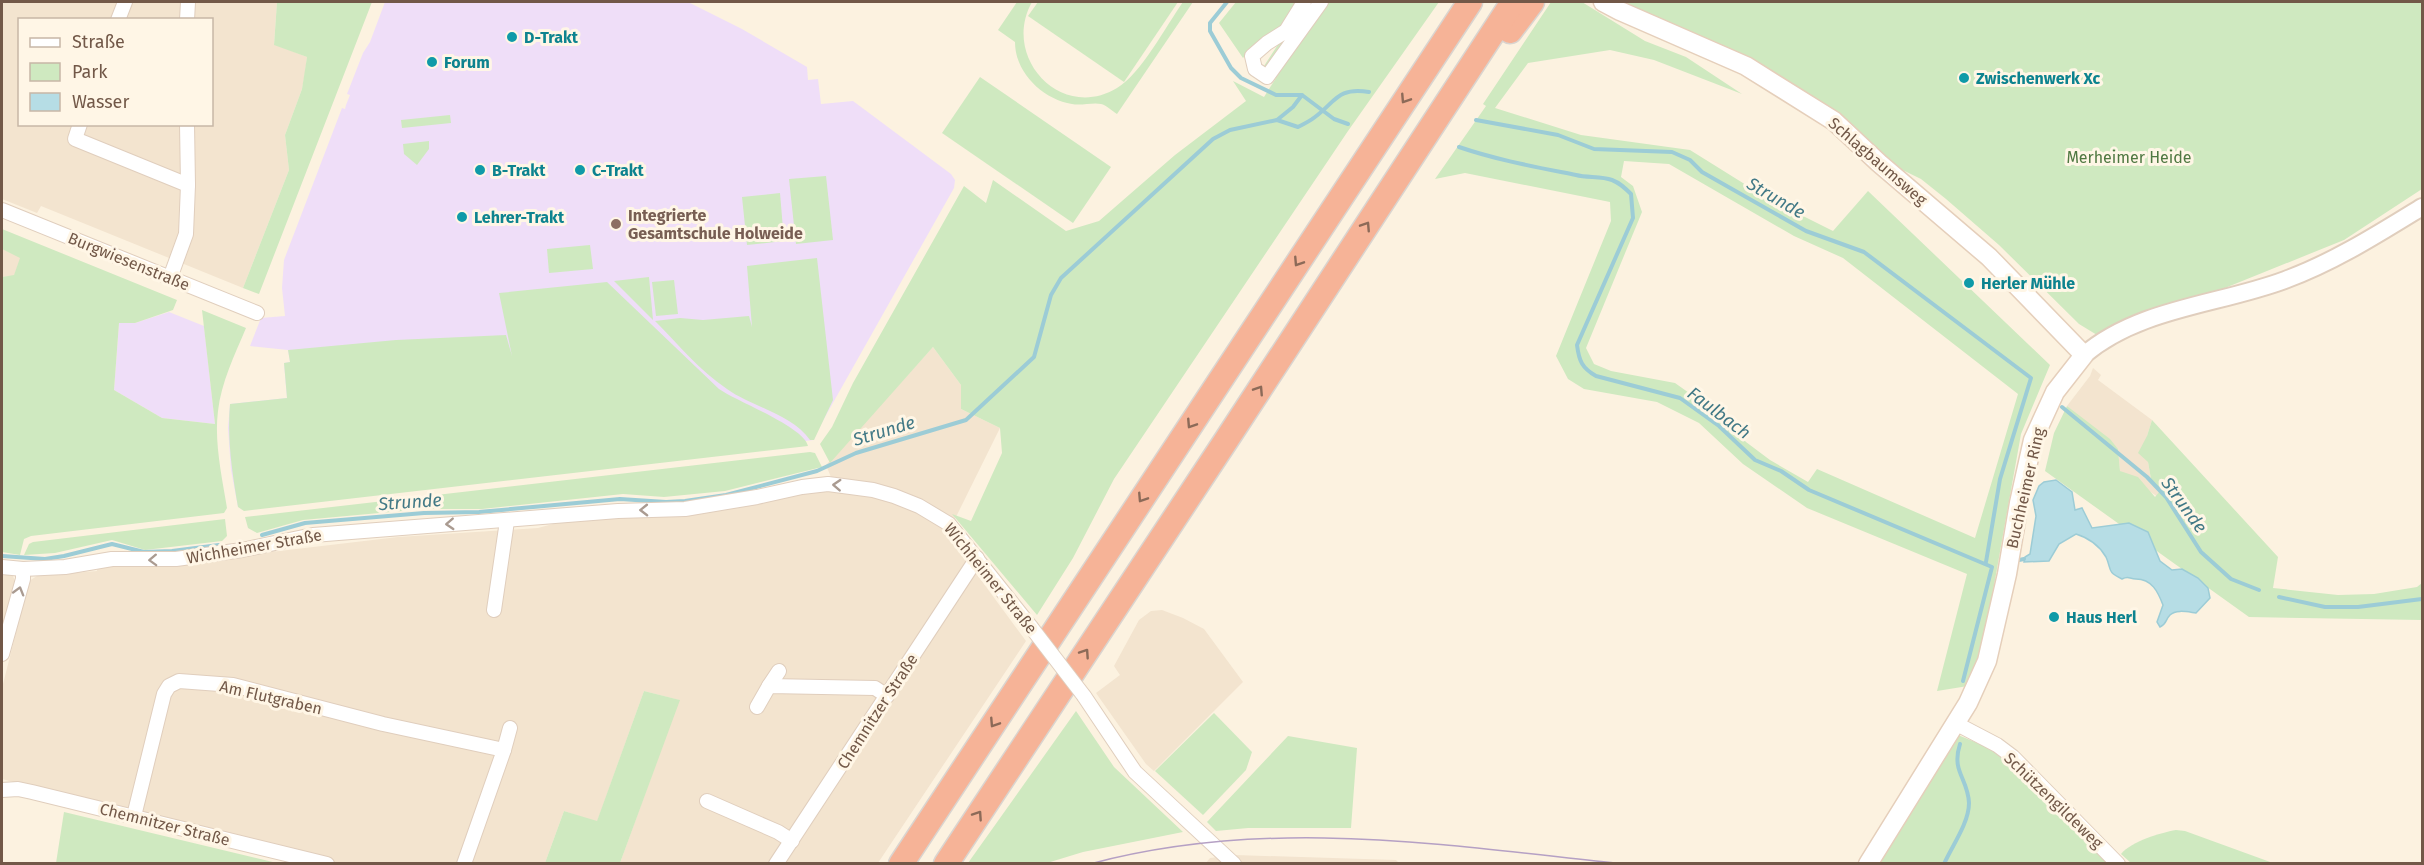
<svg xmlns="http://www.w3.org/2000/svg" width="2424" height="865" viewBox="0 0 2424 865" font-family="'Fira Sans',sans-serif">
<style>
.residential{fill:#f3e4cf;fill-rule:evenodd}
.education{fill:#efdef8}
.green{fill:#cfe9c0;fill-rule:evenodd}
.water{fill:#b6dde5;stroke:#9cccd6;stroke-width:1.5}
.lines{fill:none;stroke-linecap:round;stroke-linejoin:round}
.stream{stroke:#9cccd6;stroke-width:4}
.minor-casing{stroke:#e0cebd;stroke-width:16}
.tertiary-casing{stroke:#e0cebd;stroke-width:20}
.secondary-casing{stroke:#e5cfbb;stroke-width:21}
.motorway-casing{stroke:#dad4cf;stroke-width:27}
.minor{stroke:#fff;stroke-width:14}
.tertiary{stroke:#fff;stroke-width:16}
.secondary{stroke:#fff;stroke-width:18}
.motorway{stroke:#f6b397;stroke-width:24}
.tram{stroke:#b5a0c4;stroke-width:1.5}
.minor-bridge-casing{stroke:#e0cebd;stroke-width:16;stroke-linecap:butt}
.minor-bridge{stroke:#fff;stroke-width:14}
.oneway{stroke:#8c6a58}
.oneway2{stroke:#aa9b91}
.culture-dot{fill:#0f9aa8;stroke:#fff6e6;stroke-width:2}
.education-dot{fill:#8d6e63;stroke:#fff6e6;stroke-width:2}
.labels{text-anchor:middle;stroke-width:6;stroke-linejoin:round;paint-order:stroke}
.culture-label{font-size:16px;font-weight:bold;fill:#0d838f;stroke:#fff6e6;text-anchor:start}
.park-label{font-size:16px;fill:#4f7841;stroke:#fff6e6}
.street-label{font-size:16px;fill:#725848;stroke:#fff6e6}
.education-label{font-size:16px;font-weight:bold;fill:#785e54;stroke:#fff6e6;text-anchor:start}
.water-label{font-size:18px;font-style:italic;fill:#427986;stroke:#fff6e6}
</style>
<rect width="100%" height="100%" fill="#fcf2e0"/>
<!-- residential -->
<g class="residential">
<path d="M2,2H277L274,44L307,57L305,73L302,89L285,135L289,170L243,288L41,206L37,213L2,199ZM20,20H212V124H20Z"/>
<polygon points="2,249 21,257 14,276 2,277"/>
<polygon points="933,347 961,385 961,409 1000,428 954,521 945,531 1026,641 878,863 620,863 679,700 644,691 597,822 564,811 545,863 320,863 2,779 2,688 29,581 37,576 97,571 97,564 152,566 398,537 538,528 575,518 835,487 826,465"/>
<polygon points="2093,368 2101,375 2098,380 2152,420 2147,436 2148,462 2151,479 2161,492 2158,497 2120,471 2118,449 2067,406 2090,376"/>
<polygon points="2,573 13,576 15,581 2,630"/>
<polygon points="1162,610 1183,618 1204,629 1243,682 1154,771 1146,764 1096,693 1120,675 1114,666 1139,620 1151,611"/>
<polygon points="1235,855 1396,860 1399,863 1205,864 1210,858"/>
</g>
<!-- education -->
<g class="education">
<polygon points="385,2 688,2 742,29 807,67 808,80 818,79 821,104 853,101 951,174 955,180 954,188 816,433 814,440 238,507 231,470 228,428 230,404 287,398 284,363 290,362 288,350 250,346 261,318 285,316 282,288 284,260 342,108 345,109 346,105 350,95 347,94 363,53 370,42"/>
<polygon points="169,312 204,326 215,424 162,418 114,390 119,323 135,323"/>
</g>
<!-- green -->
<g class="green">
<polygon points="277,2 372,2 259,294 243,288 289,170 285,135 302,89 307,57 274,45"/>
<path d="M1017,2H1032C1001,57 1061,122 1117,88C1141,74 1166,26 1183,2H1193L1117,114C1112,111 1106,105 1101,104C1093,102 1081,106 1072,104C1043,99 1015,73 1015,42L998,30Z"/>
<polygon points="1038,2 1178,2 1124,82 1028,16"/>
<polygon points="1236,2 1296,2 1282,28 1253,47 1243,58 1219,23"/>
<polygon points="1306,2 1439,2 1348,131 1114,479 1073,558 1037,615 952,514 971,521 1002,453 1000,428 961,409 961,385 933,347 830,463 820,444 832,427 853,383 964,186 986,203 993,180 1066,231 1099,221 1175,155 1246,101 1233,81 1264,97 1276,78 1264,66"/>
<path d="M1551,2H1582L1645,41L1686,57L1742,94L1654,60L1610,50L1528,63L1495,108L1581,135L1690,150L1767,198L1833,231L1868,191L2050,365L2021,434L1980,664L1968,686L1937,691L1967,574L1807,508L1743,464L1699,423L1657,402L1584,389L1568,379L1556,356L1611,221L1610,202L1465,173L1435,179L1486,106L1483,104ZM1624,161L1669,164L1794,236L1843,258L2018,394L1975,538L1817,469L1808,482L1770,460L1746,442L1723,417L1675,383L1611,371L1594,364L1586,348L1642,212L1633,186L1621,177Z"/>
<polygon points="1622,2 2422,2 2422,189 2344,240 2215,292 2154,309 2097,335 2079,324 1999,245 1946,199 1921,179 1882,160 1837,118 1661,25"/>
<polygon points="980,77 1111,167 1073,223 942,133"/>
<polygon points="450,115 451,123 402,128 401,120"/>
<polygon points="429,141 429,149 417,165 404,154 403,144"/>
<polygon points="826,176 833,240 796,244 789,179"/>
<polygon points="780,193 784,241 747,245 742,197"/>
<path d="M2,229L177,300L173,310L135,323H119L114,390L162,418L215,424L202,310L246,328C235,354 221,383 218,411C214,442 222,477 227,508L224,513L31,536L24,539L20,555L2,552V277L14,275L20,258L2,249Z"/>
<polygon points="590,245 593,269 549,273 547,249"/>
<path d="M817,258L833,400L814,440H810C792,414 752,407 727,389C700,371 678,344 655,321L680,318L703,320L749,316L752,327L747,266Z"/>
<polygon points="649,277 653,320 614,281"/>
<polygon points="674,280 678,314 656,316 652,282"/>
<path d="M607,282L719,389C738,402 804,427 808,446L244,511L238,507C232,472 227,439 230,404L287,398L284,363L290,362L288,350L396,340L506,335L512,356L499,293Z"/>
<polygon points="2067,406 2110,439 2118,449 2120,471 2138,477 2155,497 2160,491 2151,479 2148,462 2138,453 2147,436 2152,420 2278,557 2273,588 2338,595 2374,594 2417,587 2422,583 2422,620 2249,617 2045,471 2054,433"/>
<polygon points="810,452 815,453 822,467 725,491 664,497 623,494 482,509 423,509 303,520 257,533 248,528 245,517"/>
<polygon points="225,519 227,536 222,541 145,550 112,540 55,553 24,555 29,544 33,542"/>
<polygon points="644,691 680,700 620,863 545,863 564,811 597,821"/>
<polygon points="1076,711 1114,767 1183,832 1083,852 1047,863 968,863"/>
<polygon points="1214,713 1252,752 1246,770 1203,815 1155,771"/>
<polygon points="1958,735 1992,749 2004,756 2110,864 1878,864"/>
<polygon points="1288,736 1357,748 1351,828 1248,828 1216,831 1207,822"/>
<polygon points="64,812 277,863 56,863"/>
<path d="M2176,830L2185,831L2273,863H2131L2121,854C2132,841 2160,833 2176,830Z"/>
</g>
<!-- water -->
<path class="water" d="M2056,480L2072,492L2075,510L2082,508L2092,528L2129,523L2148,532L2160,561L2172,570L2182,569L2198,578L2208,588L2210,598L2196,613C2188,612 2176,609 2170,615C2165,620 2167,624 2160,627L2157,622L2163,605C2158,592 2152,579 2136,579C2129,579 2129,575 2122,579C2106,571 2112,570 2106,557C2099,545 2089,538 2076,534L2059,544L2049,561L2024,562L2025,557L2030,554L2036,516L2033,500L2039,486L2044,482Z"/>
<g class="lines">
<!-- stream -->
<g class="stream">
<polyline points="1227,2 1210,23 1210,31 1231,68 1241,78 1276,95 1302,95 1334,119 1348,124"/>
<polyline points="1277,120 1293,107 1302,95"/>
<polyline points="1476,120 1558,135 1594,149 1672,152 1690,160 1702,172 1806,231 1864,252 2031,378 2000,479 1986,562"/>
<path d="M1459,147C1497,160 1536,167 1576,175C1587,178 1601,176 1612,180C1620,183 1625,188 1631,194L1633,218L1577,345C1579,361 1582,368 1596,376L1680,398L1719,426L1755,460L1781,471L1809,490L1992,567L1963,681"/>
<polyline points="2062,407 2147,477 2166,497 2201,552 2231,579 2259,590"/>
<path d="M262,535L305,523L424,513L479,512L620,499L666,502L685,501L726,495L817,471L856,453L966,420L1034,357L1051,295L1061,278L1213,139L1230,130L1277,120L1298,127C1304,124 1310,121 1315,117C1336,101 1338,87 1369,92"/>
<polyline points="2,556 45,559 64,556 112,544 144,552 172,551 219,545"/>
<polyline points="2019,560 2024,559"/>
<polyline points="2279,597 2325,607 2358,607 2422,599"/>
<path d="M1944,864C1952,846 1969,823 1969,803C1968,778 1951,772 1960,744"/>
</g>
<!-- minor casing -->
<g class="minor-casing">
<g id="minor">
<polyline points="1304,2 1286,31 1267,43 1252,56 1255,69 1267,77 1321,2"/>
<polyline points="118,20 125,2"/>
<polyline points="187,20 188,2"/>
<polyline points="80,124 75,139 188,185"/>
<polyline points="2,210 257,313"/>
<polyline points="170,278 186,234 188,185 187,124"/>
<polyline points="2,567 23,569 65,567 112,559 176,559 242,550 313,535 618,511 685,509 757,497 802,487 828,484 873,490 894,496 919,506 949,524 1031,627"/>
<polyline points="494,610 507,521"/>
<polyline points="2,654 23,579 23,569"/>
<polyline points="769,686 779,671"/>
<polyline points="1084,696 1135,772 1234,864"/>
<polyline points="757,707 769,686 875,688 887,696"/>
<polyline points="1955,723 1997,745 2013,757 2118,864"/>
<polyline points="504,750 510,728"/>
<polyline points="2,790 18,789 32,792 327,864"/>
<polyline points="707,801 778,832 792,841"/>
<polyline points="134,816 164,694 169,686 179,681 233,685 383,724 504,750 464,864"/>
<polyline points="776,864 977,558"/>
</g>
</g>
<!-- tertiary casing -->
<g class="tertiary-casing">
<path id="tertiary" d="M2084,355C2139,308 2218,305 2285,280C2334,262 2378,234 2422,207"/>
</g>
<!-- secondary casing -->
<g class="secondary-casing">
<polyline id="secondary" points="1603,2 1620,11 1746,66 1834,121 1879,163 1989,257 2084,355 2055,392 2033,440 2019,503 2007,574 1987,661 1968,703 1868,864"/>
</g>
<!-- motorway casing -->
<g class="motorway-casing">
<g id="motorway">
<polyline points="1510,31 1532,2"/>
<polyline points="901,864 1470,2"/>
<polyline points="946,864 1227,439 1513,2"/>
</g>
</g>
<!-- minor -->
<use href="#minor" class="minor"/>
<!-- tertiary -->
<use href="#tertiary" class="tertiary"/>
<!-- secondary -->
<use href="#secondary" class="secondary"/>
<!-- motorway -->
<use href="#motorway" class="motorway"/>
<!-- tram -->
<path class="tram" d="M1090,864C1269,816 1443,845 1623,864"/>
<!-- minor-bridge casing -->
<g class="minor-bridge-casing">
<polyline id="minor-bridge" points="1031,627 1084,696"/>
</g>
<!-- minor-bridge -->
<use href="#minor-bridge" class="minor-bridge"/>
</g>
<!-- one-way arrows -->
<defs><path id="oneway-chevron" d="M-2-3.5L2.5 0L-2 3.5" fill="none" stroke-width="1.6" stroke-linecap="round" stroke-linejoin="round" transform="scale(1.5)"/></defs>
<g class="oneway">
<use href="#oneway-chevron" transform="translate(1405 99) rotate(123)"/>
<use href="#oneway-chevron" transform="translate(1366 226) rotate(-57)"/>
<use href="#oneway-chevron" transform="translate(1298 262) rotate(123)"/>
<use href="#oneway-chevron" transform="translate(1259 390) rotate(-57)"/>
<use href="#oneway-chevron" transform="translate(1191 424) rotate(123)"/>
<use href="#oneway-chevron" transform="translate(1142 498) rotate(123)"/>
<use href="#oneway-chevron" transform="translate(1085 653) rotate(-56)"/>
<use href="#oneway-chevron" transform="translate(994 723) rotate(123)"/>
<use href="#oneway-chevron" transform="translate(978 815) rotate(-56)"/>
</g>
<g class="oneway2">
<use href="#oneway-chevron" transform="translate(837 485) rotate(-177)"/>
<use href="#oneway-chevron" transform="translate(644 510) rotate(179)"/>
<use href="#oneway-chevron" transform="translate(450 524) rotate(177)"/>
<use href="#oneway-chevron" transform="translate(153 560) rotate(178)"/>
<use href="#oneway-chevron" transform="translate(19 591) rotate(-74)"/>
</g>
<!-- markers -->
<g class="culture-dot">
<circle cx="512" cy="37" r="6"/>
<circle cx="432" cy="62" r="6"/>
<circle cx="1964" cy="78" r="6"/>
<circle cx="480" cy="170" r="6"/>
<circle cx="580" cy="170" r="6"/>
<circle cx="462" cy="217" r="6"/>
<circle cx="1969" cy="283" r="6"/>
<circle cx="2054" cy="617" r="6"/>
</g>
<circle class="education-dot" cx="616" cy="224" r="6"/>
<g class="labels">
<!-- culture labels -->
<g class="culture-label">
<text x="524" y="43">D-Trakt</text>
<text x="444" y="68">Forum</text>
<text x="1976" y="84">Zwischenwerk Xc</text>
<text x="492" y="176">B-Trakt</text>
<text x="592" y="176">C-Trakt</text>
<text x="474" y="223">Lehrer-Trakt</text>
<text x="1981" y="289">Herler Mühle</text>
<text x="2066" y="623">Haus Herl</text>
</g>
<!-- park labels -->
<g class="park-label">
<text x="2129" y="163">Merheimer Heide</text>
</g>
<!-- street labels -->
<g class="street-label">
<text transform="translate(1878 161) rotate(41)" y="6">Schlagbaumsweg</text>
<text transform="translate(129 261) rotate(22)" y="6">Burgwiesenstraße</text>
<text transform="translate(2025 488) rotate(-77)" y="6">Buchheimer Ring</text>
<text transform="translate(254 546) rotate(-10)" y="6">Wichheimer Straße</text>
<text transform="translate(991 578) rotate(51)" y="6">Wichheimer Straße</text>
<text transform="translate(271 697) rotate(13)" y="6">Am Flutgraben</text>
<text transform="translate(877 711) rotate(-57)" y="6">Chemnitzer Straße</text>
<text transform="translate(2054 800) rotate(44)" y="6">Schützengildeweg</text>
<text transform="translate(165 824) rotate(14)" y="6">Chemnitzer Straße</text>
</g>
<!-- education labels -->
<g class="education-label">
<text x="628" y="221">Integrierte<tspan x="628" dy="18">Gesamtschule Holweide</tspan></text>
</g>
<!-- water labels -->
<g class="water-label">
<text transform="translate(1776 198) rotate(30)" y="6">Strunde</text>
<text transform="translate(1719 413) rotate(37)" y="6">Faulbach</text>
<text transform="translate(884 431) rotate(-17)" y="6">Strunde</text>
<text transform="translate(410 502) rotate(-4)" y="6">Strunde</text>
<text transform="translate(2184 505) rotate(54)" y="6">Strunde</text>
</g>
</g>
<!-- border -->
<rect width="2424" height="865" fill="none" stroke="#725848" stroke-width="6"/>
<!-- legend -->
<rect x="18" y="18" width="195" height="108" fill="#fff6e6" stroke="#c7b7a7" stroke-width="1.5"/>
<rect x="30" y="38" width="30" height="9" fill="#ffffff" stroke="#c7b7a7" stroke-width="1.5"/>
<text x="72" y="48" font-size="18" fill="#725848">Straße</text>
<rect x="30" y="63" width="30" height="18" fill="#cfe9c0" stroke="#c7b7a7" stroke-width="1.5"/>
<text x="72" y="78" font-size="18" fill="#725848">Park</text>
<rect x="30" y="93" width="30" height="18" fill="#b6dde5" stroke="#c7b7a7" stroke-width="1.5"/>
<text x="72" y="108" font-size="18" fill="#725848">Wasser</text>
</svg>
